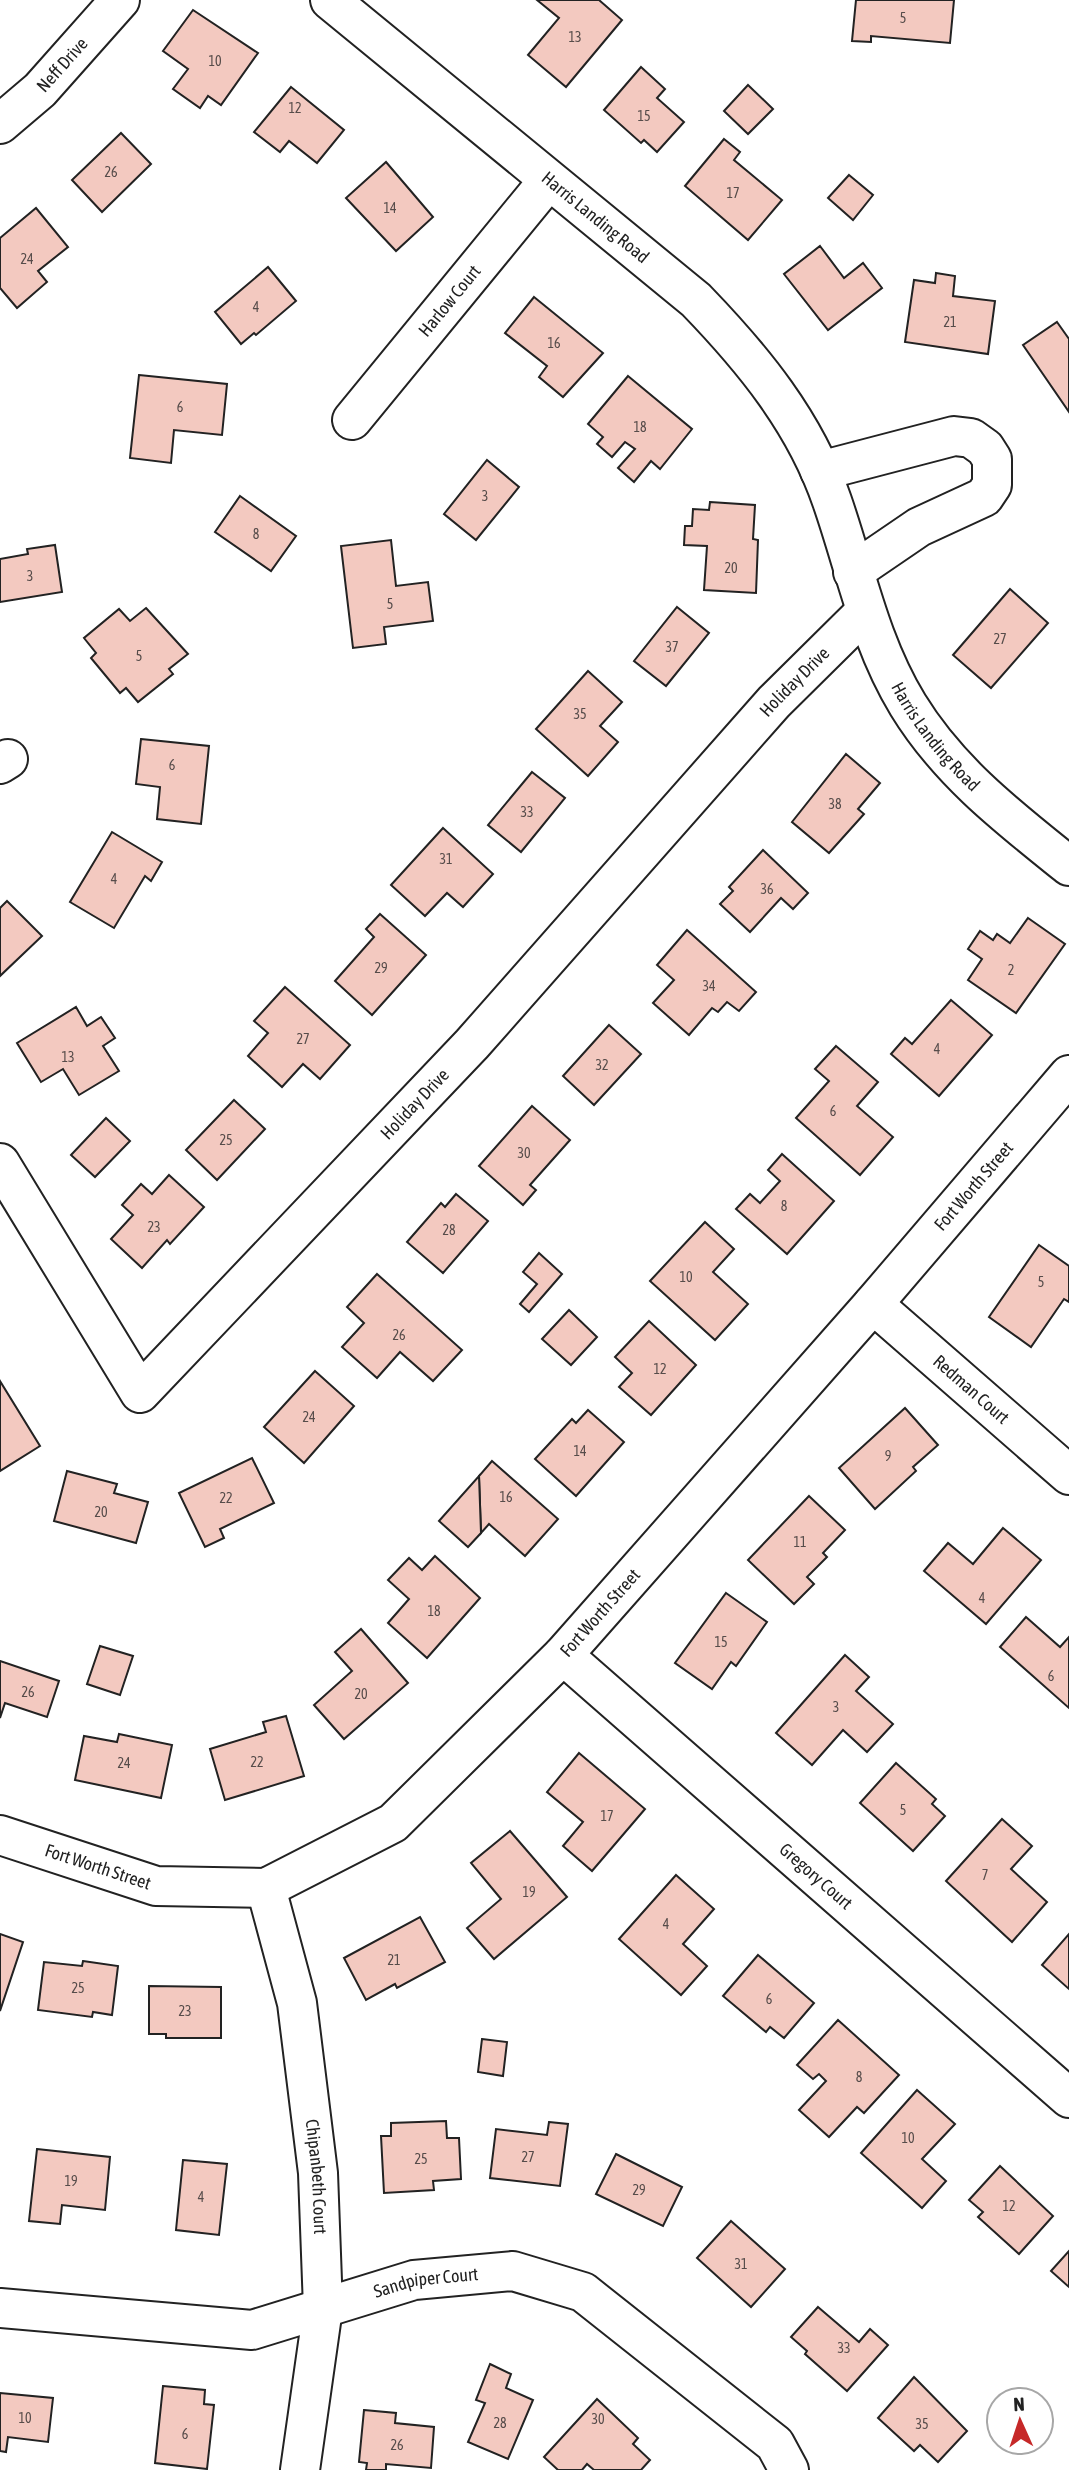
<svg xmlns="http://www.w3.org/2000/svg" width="1069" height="2470" viewBox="0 0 1069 2470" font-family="'Asap Condensed',sans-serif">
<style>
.building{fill:#f3c9c0;stroke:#222;stroke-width:2}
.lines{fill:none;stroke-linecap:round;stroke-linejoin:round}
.minor-casing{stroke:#222;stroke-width:42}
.minor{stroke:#fff;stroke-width:38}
.labels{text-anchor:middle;stroke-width:5;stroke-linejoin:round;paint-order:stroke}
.number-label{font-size:14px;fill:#564c4a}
.street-label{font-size:18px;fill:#222;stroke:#fff}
</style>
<rect width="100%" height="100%" fill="#fff"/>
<!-- building -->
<g class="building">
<polygon points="537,0 599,0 622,20 566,87 528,55 559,18"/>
<polygon points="856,0 954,0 950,43 871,36 871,42 852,41"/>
<polygon points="193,10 258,53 221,105 208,96 200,108 173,89 188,69 163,51"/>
<polygon points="641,67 665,89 657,98 684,122 657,152 644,140 641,143 604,110"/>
<polygon points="748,85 773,109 748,134 724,111"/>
<polygon points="291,87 344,130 317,163 289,141 280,152 254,132"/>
<polygon points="121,133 151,164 102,212 72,180"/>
<polygon points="724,139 740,152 734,160 782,200 748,240 685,186"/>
<polygon points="386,162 433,217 396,251 346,198"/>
<polygon points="849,175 873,195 853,220 828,198"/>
<polygon points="36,208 68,247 38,271 47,282 17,308 0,288 0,238"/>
<polygon points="820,246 844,278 863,263 882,288 828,330 784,274"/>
<polygon points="268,267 296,301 256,335 254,333 241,344 215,312"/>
<polygon points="936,273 955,276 953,296 995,301 988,354 905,342 914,280 935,283"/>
<polygon points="534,297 603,353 563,397 539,377 547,366 505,333"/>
<polygon points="1057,322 1069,339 1069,412 1023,345"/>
<polygon points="139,375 227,384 222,435 174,430 171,463 130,458"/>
<polygon points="628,376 692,429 660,469 651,461 634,482 618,468 635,449 625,442 612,457 597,444 603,437 588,424"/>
<polygon points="487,460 519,487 476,540 444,514"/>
<polygon points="240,496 296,536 271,571 215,532"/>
<polygon points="710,502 755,505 753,539 758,540 756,593 704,590 707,546 684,545 685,526 692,526 693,509 709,510"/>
<polygon points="391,540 396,586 428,582 433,621 384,627 386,644 353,648 341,546"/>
<polygon points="55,545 62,592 0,602 0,559 28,554 27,549"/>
<polygon points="1010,589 1048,623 991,688 953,655"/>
<polygon points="677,607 709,633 666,686 634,661"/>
<polygon points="146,608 188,654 169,669 173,674 138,702 126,688 120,693 91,658 96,653 84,638 119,609 130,621"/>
<polygon points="588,671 622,702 600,726 618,742 588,776 536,729"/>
<polygon points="141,739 209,746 201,824 157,819 160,787 136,784"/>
<polygon points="846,754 880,783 858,809 864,814 829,853 792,822"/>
<polygon points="532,772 565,798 521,852 488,825"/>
<polygon points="443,828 493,874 463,907 447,893 425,916 391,885"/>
<polygon points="112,832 162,862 151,881 145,876 114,928 70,902"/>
<polygon points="763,850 808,893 793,909 781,898 750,932 720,904 733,891 729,887"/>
<polygon points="7,901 42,936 0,976 0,908"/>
<polygon points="380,914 426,955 372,1015 335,981 374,937 366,929"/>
<polygon points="1028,918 1065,944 1016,1013 968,980 982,959 968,949 980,931 993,940 997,934 1010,943"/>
<polygon points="687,930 756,992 739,1011 727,1002 718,1012 712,1008 689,1035 653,1003 674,980 657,965"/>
<polygon points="285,987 350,1045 320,1079 303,1064 282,1087 248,1056 268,1033 254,1021"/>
<polygon points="951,1000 992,1035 939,1096 891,1054 905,1038 912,1044"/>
<polygon points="76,1007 87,1026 101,1017 115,1038 103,1046 119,1071 79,1095 63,1069 41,1082 17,1043"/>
<polygon points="609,1025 641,1054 594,1105 563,1076"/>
<polygon points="836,1046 878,1082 857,1106 893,1137 860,1175 796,1118 829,1081 815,1069"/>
<polygon points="234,1100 265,1129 217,1180 186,1150"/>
<polygon points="532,1106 570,1140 530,1185 536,1190 523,1205 479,1166"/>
<polygon points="106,1118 130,1141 95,1177 71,1155"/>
<polygon points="782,1154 834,1201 787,1254 736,1209 750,1194 760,1203 780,1181 768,1170"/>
<polygon points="169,1175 204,1207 170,1244 167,1240 142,1268 111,1239 133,1215 122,1205 141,1184 152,1194"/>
<polygon points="456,1194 488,1221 443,1273 407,1242 441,1203 445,1207"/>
<polygon points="705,1222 734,1249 713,1272 748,1304 715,1340 650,1281"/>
<polygon points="1039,1245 1069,1266 1069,1302 1064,1299 1031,1347 989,1317"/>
<polygon points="539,1253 562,1274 529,1312 520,1304 537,1284 523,1272"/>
<polygon points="377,1274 462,1350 433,1381 400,1352 377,1378 342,1347 364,1323 347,1307"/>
<polygon points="569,1310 597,1337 571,1365 542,1339"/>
<polygon points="649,1321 696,1365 651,1415 619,1387 632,1373 615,1357"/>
<polygon points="315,1371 354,1406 304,1463 264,1427"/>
<polygon points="0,1381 40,1446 0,1471"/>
<polygon points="905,1408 938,1445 913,1467 916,1471 875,1509 839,1468"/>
<polygon points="588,1410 624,1442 576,1496 535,1459 572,1419 576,1423"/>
<polygon points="252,1458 274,1503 220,1529 224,1538 205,1547 179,1493"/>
<polygon points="492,1461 558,1519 525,1556 489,1524 481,1533 479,1476"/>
<polygon points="67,1471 117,1484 114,1493 148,1502 136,1543 54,1521"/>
<polygon points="479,1476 481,1533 468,1547 439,1521"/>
<polygon points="809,1496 845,1530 823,1553 827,1557 807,1577 814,1584 794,1604 748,1560"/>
<polygon points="1003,1528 1041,1560 986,1624 924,1571 948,1543 973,1564"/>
<polygon points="435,1556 480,1598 427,1658 388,1623 409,1599 388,1580 409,1558 422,1570"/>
<polygon points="726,1593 767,1622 736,1666 731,1662 712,1689 675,1663"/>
<polygon points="1026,1617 1060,1647 1069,1637 1069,1708 1000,1647"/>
<polygon points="361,1629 408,1683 344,1739 314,1705 352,1671 335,1652"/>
<polygon points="100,1646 133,1656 120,1695 87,1684"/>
<polygon points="845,1655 869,1677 856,1691 893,1724 867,1752 843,1730 812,1765 776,1733"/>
<polygon points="0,1661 59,1681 47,1717 5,1703 0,1718"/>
<polygon points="286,1716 304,1776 225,1800 210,1749 266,1732 263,1722"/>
<polygon points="119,1734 172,1745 161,1798 75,1780 84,1736 117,1742"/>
<polygon points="579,1753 645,1809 592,1871 563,1846 583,1822 547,1792"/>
<polygon points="896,1763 936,1799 932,1804 945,1816 913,1851 860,1803"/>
<polygon points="1002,1819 1032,1846 1011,1869 1047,1902 1012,1942 946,1881"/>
<polygon points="510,1831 567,1897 494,1959 467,1928 501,1899 471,1863"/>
<polygon points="676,1875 714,1909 683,1944 707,1966 681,1995 619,1939"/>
<polygon points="420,1917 445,1962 397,1988 395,1984 366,2000 344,1958"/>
<polygon points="0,1934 23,1942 0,2011"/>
<polygon points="1069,1934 1069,1989 1042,1965"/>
<polygon points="758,1955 814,2003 784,2038 770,2027 766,2032 723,1996"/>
<polygon points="83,1961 118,1966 112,2015 93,2012 92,2017 38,2010 44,1962 82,1966"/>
<polygon points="149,1986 221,1987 221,2038 166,2038 166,2034 149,2034"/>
<polygon points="838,2020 899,2075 864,2113 857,2107 829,2137 799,2110 826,2081 819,2074 813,2079 797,2065"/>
<polygon points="482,2039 507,2042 503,2076 478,2072"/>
<polygon points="917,2090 955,2124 922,2159 946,2181 922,2208 861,2153"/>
<polygon points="446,2121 447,2138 459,2138 461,2179 433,2181 434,2190 384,2193 381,2136 391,2136 391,2123"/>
<polygon points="549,2122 568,2124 560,2186 490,2178 496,2129 547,2135"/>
<polygon points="37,2149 110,2157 105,2210 62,2205 60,2224 29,2221"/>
<polygon points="616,2154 682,2187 663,2226 596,2194"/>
<polygon points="183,2160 227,2164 219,2235 176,2230"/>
<polygon points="1000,2166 1053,2216 1019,2254 978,2217 983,2212 969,2200"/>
<polygon points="731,2221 785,2269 751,2307 697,2258"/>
<polygon points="1069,2251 1069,2287 1051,2271"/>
<polygon points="818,2307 859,2342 870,2329 888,2345 847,2391 805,2354 807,2351 791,2337"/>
<polygon points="490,2364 511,2374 506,2388 533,2400 508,2459 468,2442 485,2403 476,2400"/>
<polygon points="914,2377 967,2431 938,2462 920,2445 914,2451 878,2418"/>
<polygon points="163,2386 205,2390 204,2404 214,2405 207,2469 155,2463"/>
<polygon points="0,2393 53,2398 48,2442 8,2437 6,2452 0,2451"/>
<polygon points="597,2399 638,2438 633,2444 650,2460 641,2470 594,2470 587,2464 582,2470 558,2470 544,2457"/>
<polygon points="364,2410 396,2413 395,2423 434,2427 431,2468 386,2464 386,2470 366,2470 367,2463 359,2462"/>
</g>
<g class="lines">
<!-- minor casing -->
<g class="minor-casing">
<g id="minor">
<path id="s1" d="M330,0L696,300C753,359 805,422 832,501C856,570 869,641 908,705C949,772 1009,818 1069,866"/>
<path id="s2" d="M0,124L40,90L120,0"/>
<path id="s3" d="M352,420L548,181"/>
<polyline points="820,471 954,436 971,438 985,448 992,459 992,485 984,497 919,527 853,572"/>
<polyline points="0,764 8,759"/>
<path id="s4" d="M0,1163L140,1393L472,1044L774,702L865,612"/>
<path id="s5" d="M873,1304L1069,1475"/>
<path id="s6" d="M563,1655L1069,2098"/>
<path id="s7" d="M0,1835L156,1886L266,1888L393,1823L563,1655L873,1304L1069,1075"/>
<path id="s8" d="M266,1888L297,2003L318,2173L323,2308L300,2470"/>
<path id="s9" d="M0,2308L252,2330L414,2280L513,2271L583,2292L775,2444L789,2470"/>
</g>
</g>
<!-- minor -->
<use href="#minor" class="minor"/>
</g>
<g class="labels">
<!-- number labels -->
<g class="number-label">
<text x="903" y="23">5</text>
<text x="575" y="42">13</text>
<text x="215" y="66">10</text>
<text x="295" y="113">12</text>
<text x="644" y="121">15</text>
<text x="111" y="177">26</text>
<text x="733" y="198">17</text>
<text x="390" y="213">14</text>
<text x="27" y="264">24</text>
<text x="256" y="312">4</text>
<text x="950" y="327">21</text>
<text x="554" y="348">16</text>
<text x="180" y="412">6</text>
<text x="640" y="432">18</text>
<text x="485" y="501">3</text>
<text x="256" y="539">8</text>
<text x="731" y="573">20</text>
<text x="30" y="581">3</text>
<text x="390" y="609">5</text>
<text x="1000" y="644">27</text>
<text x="672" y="652">37</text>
<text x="139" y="661">5</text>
<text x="580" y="719">35</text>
<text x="172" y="770">6</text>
<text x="835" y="809">38</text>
<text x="527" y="817">33</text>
<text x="446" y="864">31</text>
<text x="114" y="884">4</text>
<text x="767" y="894">36</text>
<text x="381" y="973">29</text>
<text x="1011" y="975">2</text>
<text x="709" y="991">34</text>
<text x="303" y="1044">27</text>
<text x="937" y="1054">4</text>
<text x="68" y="1062">13</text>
<text x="602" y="1070">32</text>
<text x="833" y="1116">6</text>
<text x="226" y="1145">25</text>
<text x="524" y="1158">30</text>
<text x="784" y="1211">8</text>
<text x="154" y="1232">23</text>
<text x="449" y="1235">28</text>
<text x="686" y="1282">10</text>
<text x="1041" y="1287">5</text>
<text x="399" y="1340">26</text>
<text x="660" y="1374">12</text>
<text x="309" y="1422">24</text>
<text x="580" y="1456">14</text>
<text x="888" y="1461">9</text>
<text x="506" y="1502">16</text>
<text x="226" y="1503">22</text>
<text x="101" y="1517">20</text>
<text x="800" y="1547">11</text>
<text x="982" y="1603">4</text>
<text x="434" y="1616">18</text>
<text x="721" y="1647">15</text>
<text x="1051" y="1681">6</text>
<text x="28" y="1697">26</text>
<text x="361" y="1699">20</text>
<text x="836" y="1712">3</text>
<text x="257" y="1767">22</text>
<text x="124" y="1768">24</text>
<text x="903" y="1815">5</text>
<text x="607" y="1821">17</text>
<text x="985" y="1880">7</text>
<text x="529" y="1897">19</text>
<text x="666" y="1929">4</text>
<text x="394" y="1965">21</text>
<text x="78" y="1993">25</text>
<text x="769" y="2004">6</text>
<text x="185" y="2016">23</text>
<text x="859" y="2082">8</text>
<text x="908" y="2143">10</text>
<text x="528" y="2162">27</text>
<text x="421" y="2164">25</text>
<text x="71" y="2186">19</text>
<text x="639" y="2195">29</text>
<text x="201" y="2202">4</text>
<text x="1009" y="2211">12</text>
<text x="741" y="2269">31</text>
<text x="844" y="2353">33</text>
<text x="25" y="2423">10</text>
<text x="598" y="2424">30</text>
<text x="500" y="2428">28</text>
<text x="922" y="2429">35</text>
<text x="185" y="2439">6</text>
<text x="397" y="2450">26</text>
</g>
<!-- street labels -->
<g class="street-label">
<text dy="6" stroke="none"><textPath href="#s2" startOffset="86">Neff Drive</textPath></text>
<text dy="6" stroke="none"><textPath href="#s1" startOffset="343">Harris Landing Road</textPath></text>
<text dy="6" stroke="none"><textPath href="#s3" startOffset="154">Harlow Court</textPath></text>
<text dy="6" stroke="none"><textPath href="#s4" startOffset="1236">Holiday Drive</textPath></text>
<text dy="6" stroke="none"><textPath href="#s1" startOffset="978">Harris Landing Road</textPath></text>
<text dy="6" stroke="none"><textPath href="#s4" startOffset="668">Holiday Drive</textPath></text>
<text dy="6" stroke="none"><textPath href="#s7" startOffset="1279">Fort Worth Street</textPath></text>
<text dy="6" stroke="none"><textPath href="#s5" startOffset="130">Redman Court</textPath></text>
<text dy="6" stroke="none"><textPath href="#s7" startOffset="712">Fort Worth Street</textPath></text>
<text dy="6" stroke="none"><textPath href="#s7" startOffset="103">Fort Worth Street</textPath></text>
<text dy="6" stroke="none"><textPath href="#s6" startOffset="336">Gregory Court</textPath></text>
<text dy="6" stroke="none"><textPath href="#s8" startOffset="294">Chipanbeth Court</textPath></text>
<text dy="6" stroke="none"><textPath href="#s9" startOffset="434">Sandpiper Court</textPath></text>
</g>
</g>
<!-- north arrow -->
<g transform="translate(1020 2421) rotate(357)"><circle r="33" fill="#ffffff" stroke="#a7a7a7" stroke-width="2"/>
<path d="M0-5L12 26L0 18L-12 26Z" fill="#c62828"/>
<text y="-10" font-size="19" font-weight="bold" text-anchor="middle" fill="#222222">N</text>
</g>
</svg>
